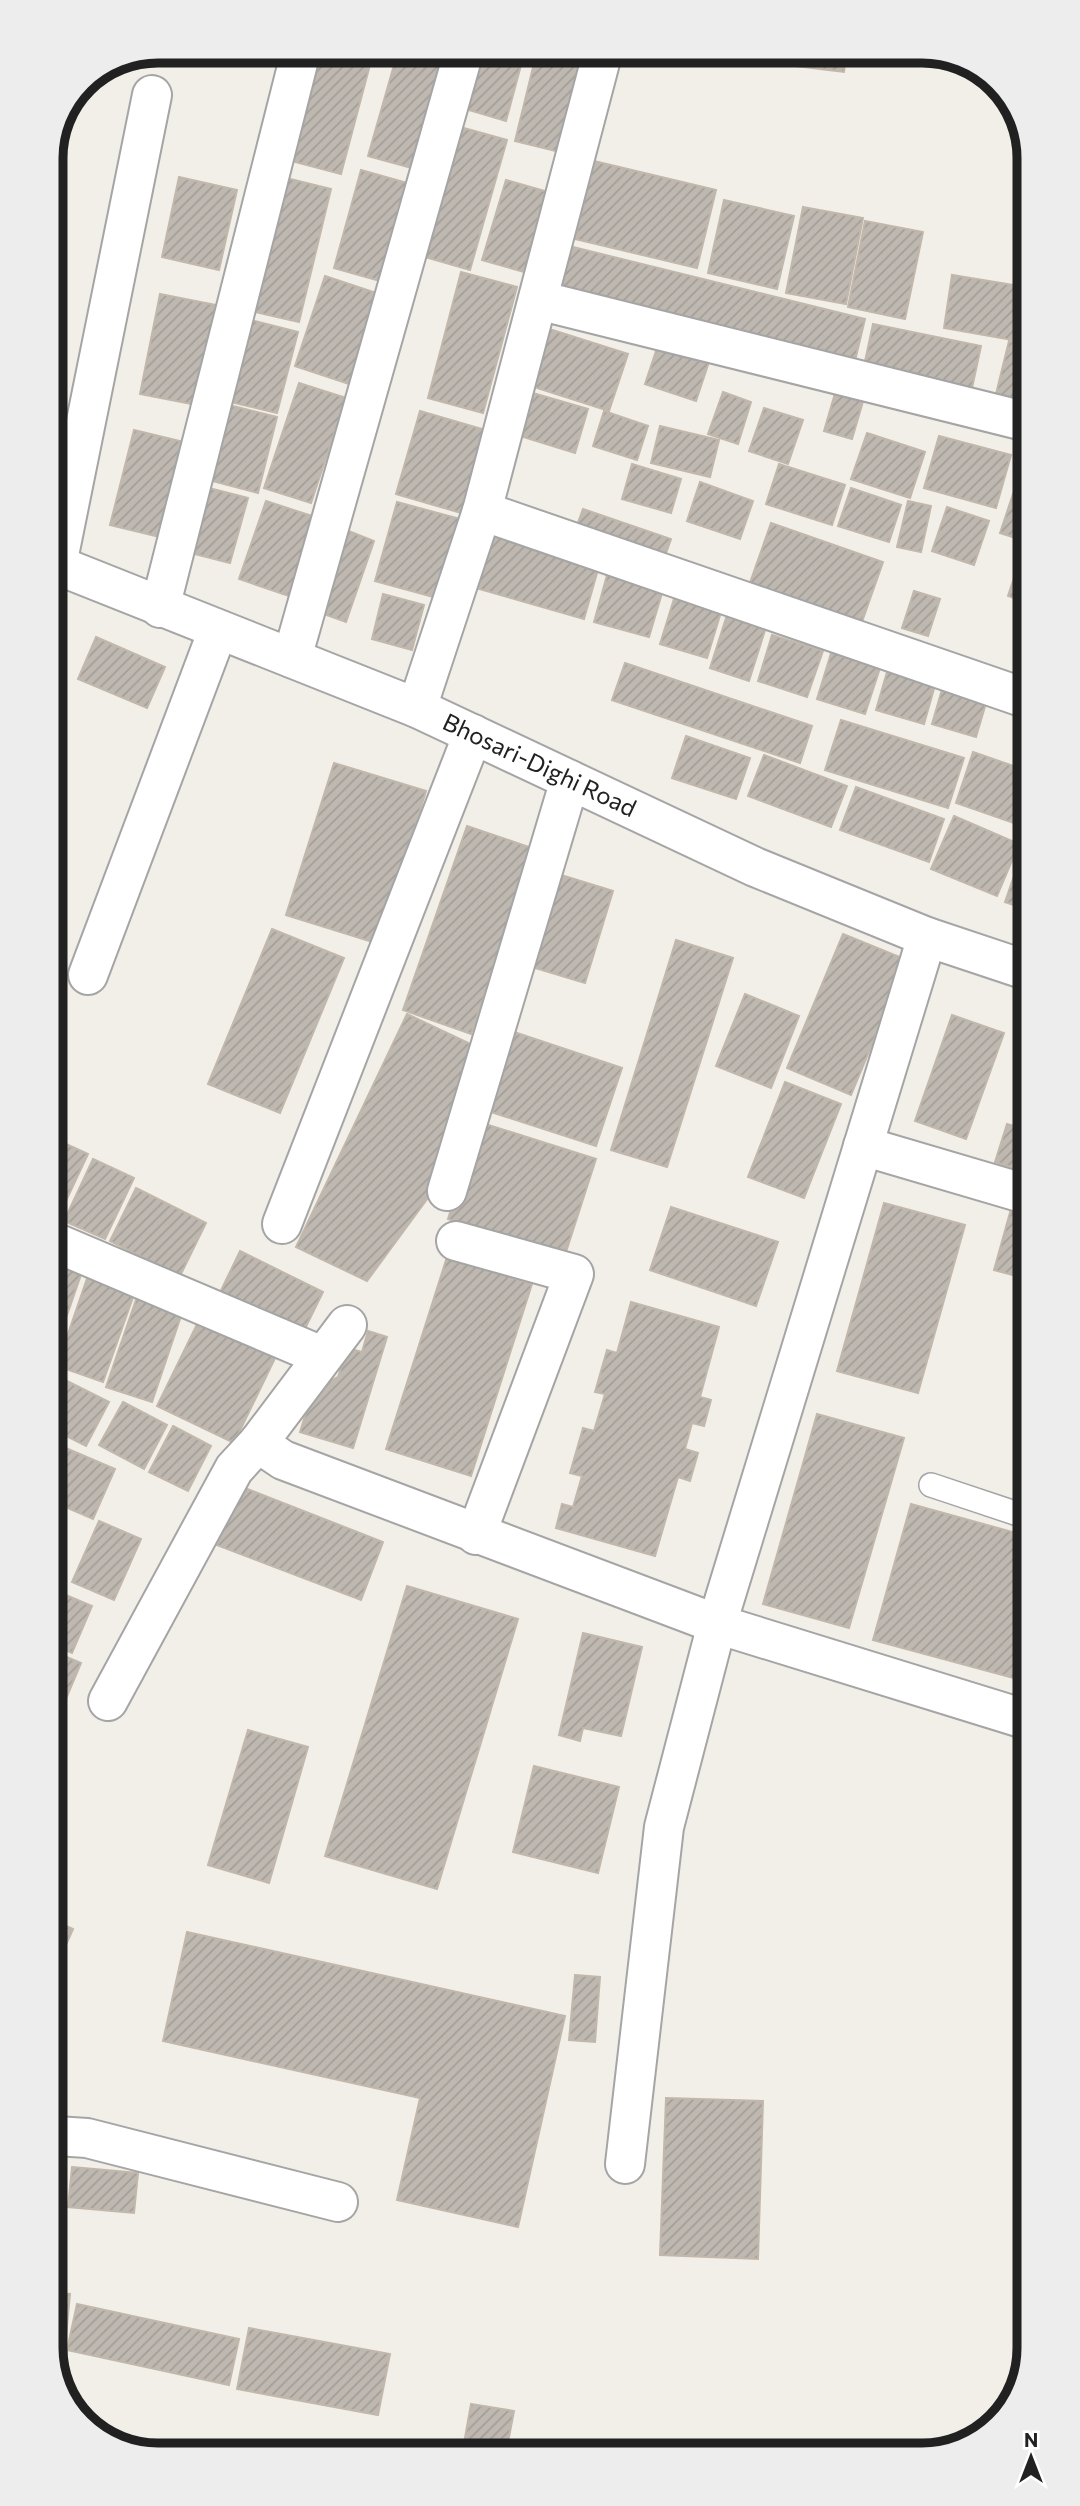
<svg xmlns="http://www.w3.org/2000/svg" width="1080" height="2506" viewBox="0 0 1080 2506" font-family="Commissioner,sans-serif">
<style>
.building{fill:url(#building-hatch);stroke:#c2b7ab;stroke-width:2}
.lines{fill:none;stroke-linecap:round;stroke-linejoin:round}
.service-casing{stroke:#a5a5a5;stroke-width:26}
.minor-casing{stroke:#a5a5a5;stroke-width:42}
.tertiary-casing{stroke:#a5a5a5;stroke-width:42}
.service{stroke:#fff;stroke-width:23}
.minor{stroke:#fff;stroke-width:38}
.tertiary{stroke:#fff;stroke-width:38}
.labels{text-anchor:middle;stroke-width:7;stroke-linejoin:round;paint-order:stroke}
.street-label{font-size:24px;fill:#212121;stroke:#fff}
.rim{fill:none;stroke:#212121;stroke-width:9}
</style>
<defs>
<pattern id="building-hatch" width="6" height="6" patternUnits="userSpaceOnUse" patternTransform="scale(1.75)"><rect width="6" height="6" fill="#beb8b1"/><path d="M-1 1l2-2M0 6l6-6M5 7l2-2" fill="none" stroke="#a39e98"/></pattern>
</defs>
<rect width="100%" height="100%" fill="#f1efe8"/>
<!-- building -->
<g class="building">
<polygon points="313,51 331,51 371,61 341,174 284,159"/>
<polygon points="398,51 453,51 419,170 368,156"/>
<polygon points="475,51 524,54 506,121 459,107"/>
<polygon points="537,51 592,51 568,154 515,141"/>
<polygon points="674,51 847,51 844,72"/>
<polygon points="453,125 507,140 470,270 415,254"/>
<polygon points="594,161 716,190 697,268 575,239"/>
<polygon points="1022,169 1024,169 1024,222 1014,220"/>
<polygon points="361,170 407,183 380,281 334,268"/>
<polygon points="274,175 331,189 299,322 242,309"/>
<polygon points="179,177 237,190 219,270 162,257"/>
<polygon points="506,180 555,194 531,274 482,260"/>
<polygon points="724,200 794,216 777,289 708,273"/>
<polygon points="803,207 863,218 846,304 786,293"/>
<polygon points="865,221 923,232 905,319 848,307"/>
<polygon points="569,246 865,319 854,365 557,291"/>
<polygon points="1024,255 1024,342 944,328 952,275 1019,286"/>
<polygon points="51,259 65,263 51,315"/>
<polygon points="461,272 517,287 483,413 428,398"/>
<polygon points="325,276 385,296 355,386 295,366"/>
<polygon points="160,294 216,305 197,405 140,394"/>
<polygon points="243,318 298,332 277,413 222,400"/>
<polygon points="873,324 981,346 972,388 864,366"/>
<polygon points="543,327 628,354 609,411 525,384"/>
<polygon points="1009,341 1024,345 1024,405 995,398"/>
<polygon points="659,342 710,359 696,401 645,384"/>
<polygon points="299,383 346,398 311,503 264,488"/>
<polygon points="519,389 588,409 575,453 507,432"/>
<polygon points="836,390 864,398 852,439 824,431"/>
<polygon points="723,392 751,402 738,444 708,434"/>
<polygon points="229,405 277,417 258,493 209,480"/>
<polygon points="764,408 803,420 788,464 749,451"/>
<polygon points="420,411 492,432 468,515 396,494"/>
<polygon points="604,411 648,426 637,460 593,446"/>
<polygon points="660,426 719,440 710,477 651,463"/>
<polygon points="134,430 188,443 164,538 110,525"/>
<polygon points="867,433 925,452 910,498 851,479"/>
<polygon points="939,436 1011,455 996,508 924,488"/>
<polygon points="632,464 681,479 671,513 622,499"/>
<polygon points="779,464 845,485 832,525 766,504"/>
<polygon points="700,482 753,501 740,539 687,521"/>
<polygon points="1017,482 1025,485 1025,541 1000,533"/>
<polygon points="205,487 248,498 230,563 187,552"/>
<polygon points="851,488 901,505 889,542 838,526"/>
<polygon points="266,501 315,517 289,596 239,579"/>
<polygon points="908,501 931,506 921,552 897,547"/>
<polygon points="397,502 460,519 437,598 375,581"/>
<polygon points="947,507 989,521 974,565 932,551"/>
<polygon points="583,509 671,539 660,570 572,539"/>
<polygon points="771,523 883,562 857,636 745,597"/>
<polygon points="341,528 374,541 346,622 315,611"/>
<polygon points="485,534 599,566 584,619 469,586"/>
<polygon points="1024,548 1025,549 1025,602 1008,596"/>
<polygon points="609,568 665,583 649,637 594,622"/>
<polygon points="678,586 725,599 707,658 660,644"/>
<polygon points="914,591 940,599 928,636 902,628"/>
<polygon points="383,594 424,605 412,650 372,639"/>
<polygon points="727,615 766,627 749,681 710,668"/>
<polygon points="772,635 823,651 807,697 758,681"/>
<polygon points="96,637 165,667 147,708 78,679"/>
<polygon points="832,650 881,665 865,714 817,699"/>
<polygon points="625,663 812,726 800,763 612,700"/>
<polygon points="889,665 937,678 924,724 876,710"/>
<polygon points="945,679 989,693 976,737 932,724"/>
<polygon points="841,720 964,758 948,808 825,770"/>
<polygon points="686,736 750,758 736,799 672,778"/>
<polygon points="973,752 1025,770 1025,827 956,803"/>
<polygon points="764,755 847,786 831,827 748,796"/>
<polygon points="334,763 426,791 379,944 286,915"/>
<polygon points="856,787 944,819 929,862 840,830"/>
<polygon points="954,816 1019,844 997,896 931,869"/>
<polygon points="467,826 535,849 471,1034 403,1010"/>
<polygon points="1025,844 1026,909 1005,902"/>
<polygon points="548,871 613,891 585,983 519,963"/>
<polygon points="272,929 344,958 280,1113 208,1084"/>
<polygon points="843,934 907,960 851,1095 787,1068"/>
<polygon points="676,940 733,958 667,1167 611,1150"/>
<polygon points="745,994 799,1016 771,1088 716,1066"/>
<polygon points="407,1014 479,1048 441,1180 367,1281 296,1247"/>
<polygon points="952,1015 1004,1033 966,1139 915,1121"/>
<polygon points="511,1031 622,1068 596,1146 485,1110"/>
<polygon points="785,1082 841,1104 804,1198 748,1177"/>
<polygon points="1025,1117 1026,1117 1026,1172 995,1162 1007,1124 1021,1128"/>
<polygon points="479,1122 596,1159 565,1255 448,1219"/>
<polygon points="53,1138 88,1154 58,1218 54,1216"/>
<polygon points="93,1159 134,1178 105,1239 64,1221"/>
<polygon points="136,1188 206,1223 180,1276 110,1241"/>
<polygon points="884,1203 965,1225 918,1393 837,1371"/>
<polygon points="671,1207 778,1242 756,1306 650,1270"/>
<polygon points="1011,1209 1026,1213 1027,1279 994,1270"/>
<polygon points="240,1251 323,1292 298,1343 215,1303"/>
<polygon points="54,1252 85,1263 54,1353"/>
<polygon points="447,1257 532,1284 471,1476 386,1449"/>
<polygon points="91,1267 138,1283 103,1382 57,1366"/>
<polygon points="139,1291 184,1307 152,1402 106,1387"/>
<polygon points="631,1302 719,1327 700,1397 711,1400 704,1426 692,1423 685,1449 698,1453 690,1481 678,1477 655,1556 556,1528 562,1504 573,1507 582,1476 570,1473 583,1428 594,1431 605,1394 595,1392 607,1350 617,1353"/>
<polygon points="201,1316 278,1352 234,1443 157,1406"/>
<polygon points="368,1331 387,1337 353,1448 300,1432 313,1390 338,1377 347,1348 362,1352"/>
<polygon points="65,1380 109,1402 86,1446 54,1430 54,1403"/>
<polygon points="123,1402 167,1425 144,1469 99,1445"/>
<polygon points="817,1414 904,1438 849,1628 763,1604"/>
<polygon points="173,1426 211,1446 188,1491 149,1472"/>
<polygon points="54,1443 115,1469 93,1519 54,1502"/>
<polygon points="237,1485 383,1542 361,1600 214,1544"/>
<polygon points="911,1504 1027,1536 1028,1682 873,1640"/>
<polygon points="99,1521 141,1539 114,1600 72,1582"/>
<polygon points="407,1586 518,1619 437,1889 325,1856"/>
<polygon points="54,1590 92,1606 72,1653 55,1646"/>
<polygon points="583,1633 642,1647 621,1736 583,1728 580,1741 559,1735"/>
<polygon points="55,1652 81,1663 63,1706 55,1702"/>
<polygon points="248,1730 308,1747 269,1883 208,1865"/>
<polygon points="534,1766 619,1787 598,1873 513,1852"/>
<polygon points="55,1921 73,1929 55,1970"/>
<polygon points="187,1932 565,2016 518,2227 397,2200 420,2098 163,2041"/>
<polygon points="575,1975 600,1977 595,2042 569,2040"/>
<polygon points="666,2098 763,2101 758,2259 660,2255"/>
<polygon points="72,2167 138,2173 134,2213 68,2207"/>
<polygon points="56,2293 70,2294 65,2347 56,2346"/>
<polygon points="77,2304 239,2339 229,2385 67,2350"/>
<polygon points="249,2328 390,2354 378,2415 237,2389"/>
<polygon points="471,2404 514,2411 506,2453 463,2449"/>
</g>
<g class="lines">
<!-- service casing -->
<g class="service-casing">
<polyline id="service" points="931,1485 1027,1517"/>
</g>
<!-- minor casing -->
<g class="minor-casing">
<g id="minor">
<polyline points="538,300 1024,421"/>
<polyline points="482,511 1025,698"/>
<polyline points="57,565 152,95"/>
<polyline points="160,608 301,51"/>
<polyline points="292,658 464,51"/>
<polyline points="417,708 482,511 603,51"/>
<polyline points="88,975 218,630"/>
<polyline points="863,1146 1026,1194"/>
<polyline points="447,1191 570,780"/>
<polyline points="282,1224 473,734"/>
<polyline points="456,1241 574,1274 476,1535"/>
<polyline points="54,1242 322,1356"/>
<polyline points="347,1325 258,1443 283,1460 717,1624 1028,1720"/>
<polyline points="108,1701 234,1469 258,1443"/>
<polyline points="56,2136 87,2138 338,2202"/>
<polyline points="625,2164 664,1827 717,1624 927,937"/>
</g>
</g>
<!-- tertiary casing -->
<g class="tertiary-casing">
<g id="tertiary">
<path id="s1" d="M52,563L417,708L755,867L927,937L1026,970"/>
</g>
</g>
<!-- service -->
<use href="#service" class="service"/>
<!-- minor -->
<use href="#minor" class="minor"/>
<!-- tertiary -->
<use href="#tertiary" class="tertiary"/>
</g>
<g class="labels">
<!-- street labels -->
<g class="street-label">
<text dy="8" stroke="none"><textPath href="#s1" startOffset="528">Bhosari-Dighi Road</textPath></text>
</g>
</g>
<!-- crop -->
<path d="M0 0H1080V2506H0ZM158 63H922A95 95 0 0 1 1017 158V2348A95 95 0 0 1 922 2443H158A95 95 0 0 1 63 2348V158A95 95 0 0 1 158 63Z" fill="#ededed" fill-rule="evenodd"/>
<path class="rim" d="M158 63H922A95 95 0 0 1 1017 158V2348A95 95 0 0 1 922 2443H158A95 95 0 0 1 63 2348V158A95 95 0 0 1 158 63Z"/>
<!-- north arrow -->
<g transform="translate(1031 2457)" stroke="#ffffff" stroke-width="5" paint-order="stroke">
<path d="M0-5L12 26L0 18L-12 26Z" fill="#212121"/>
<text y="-10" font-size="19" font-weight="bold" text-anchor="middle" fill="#212121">N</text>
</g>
</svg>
